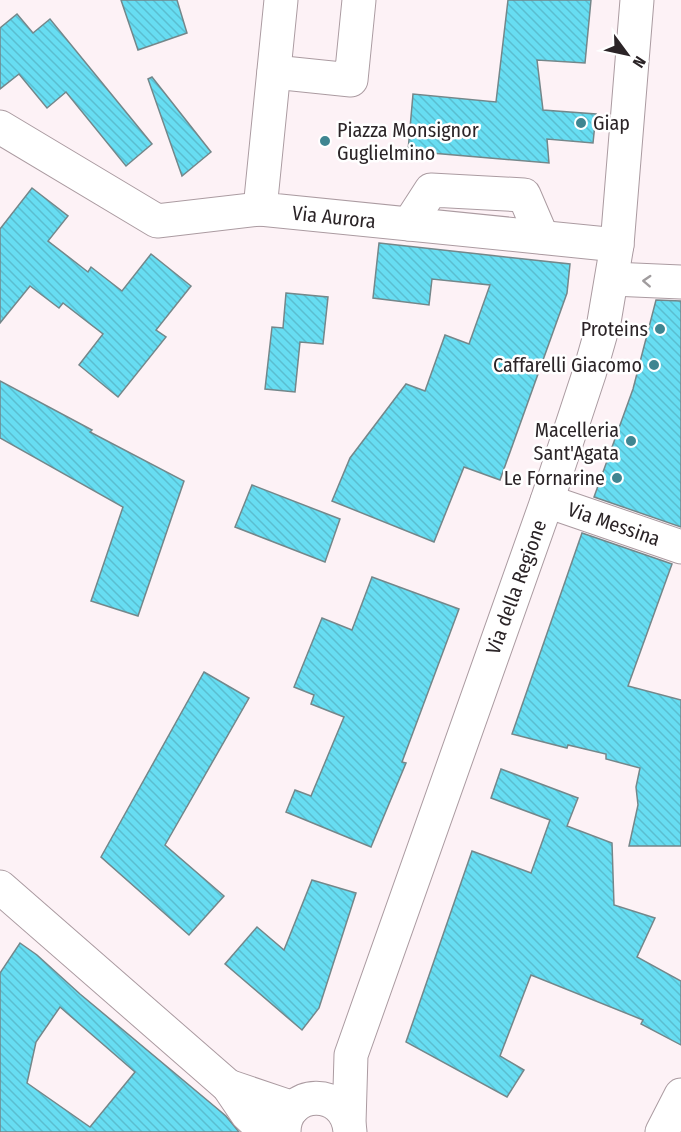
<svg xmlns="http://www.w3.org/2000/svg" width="681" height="1132" viewBox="0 0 681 1132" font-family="'Fira Sans Condensed',sans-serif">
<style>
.building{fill:url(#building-back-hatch);stroke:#74878a;stroke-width:1.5;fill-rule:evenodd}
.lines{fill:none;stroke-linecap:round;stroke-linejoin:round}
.minor-casing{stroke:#ab9ba1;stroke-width:35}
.major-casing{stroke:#ab9ba1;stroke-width:35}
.minor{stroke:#fff;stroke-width:33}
.major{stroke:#fff;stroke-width:33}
.oneway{stroke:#a09c9e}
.poi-dot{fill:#3f8591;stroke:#fff;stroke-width:2}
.labels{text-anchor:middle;stroke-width:5;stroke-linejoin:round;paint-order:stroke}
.poi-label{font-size:20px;fill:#2b2427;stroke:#fff;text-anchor:end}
.street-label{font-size:20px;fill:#2b2427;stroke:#fff}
</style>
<defs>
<pattern id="building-back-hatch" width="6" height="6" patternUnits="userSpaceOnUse" patternTransform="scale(1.5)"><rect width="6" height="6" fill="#67ddf2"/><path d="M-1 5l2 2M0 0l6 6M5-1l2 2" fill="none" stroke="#5abed0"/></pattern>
</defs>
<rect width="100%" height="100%" fill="#fdf2f6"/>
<!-- building -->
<g class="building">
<polygon points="121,0 177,0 187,33 138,50"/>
<polygon points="508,0 591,0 585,63 537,60 543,110 596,114 593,143 547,139 549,163 408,151 413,94 496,102"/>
<polygon points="17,14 33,33 50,19 152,144 126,166 66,92 47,108 19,74 0,89 0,28"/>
<polygon points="152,77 211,152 182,176 148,79"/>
<polygon points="32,188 68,216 48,241 88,272 91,267 122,291 151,254 191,286 156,330 166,337 118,397 79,365 103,334 63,303 59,308 30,286 0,323 0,229"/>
<polygon points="379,243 570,264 567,293 500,480 464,467 434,542 332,501 350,458 406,384 425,391 445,335 469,344 490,285 432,279 429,305 373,298"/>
<polygon points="286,293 328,297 323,344 300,342 295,392 265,389 272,327 283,328"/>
<polygon points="656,300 681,301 681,527 594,497 633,389"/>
<polygon points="0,381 92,430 90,432 184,481 138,616 91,601 123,507 0,438"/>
<polygon points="252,485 340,519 325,562 235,527"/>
<polygon points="582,533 672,564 628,686 681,700 681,846 629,846 638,805 636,787 640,768 606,759 606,754 568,745 567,748 512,734"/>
<polygon points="372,577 459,609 402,762 406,763 371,847 286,812 295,790 311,796 344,717 311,704 314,695 294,687 322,618 352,630"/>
<polygon points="204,672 249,698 165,845 224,896 189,935 101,857"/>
<polygon points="501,769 578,798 567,826 612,843 614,905 655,918 637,957 681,981 681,1045 641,1024 643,1020 531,975 500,1056 524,1070 507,1097 406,1042 472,851 531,873 550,820 491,798"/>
<polygon points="312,880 356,893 319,1008 302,1030 225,964 257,927 284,950"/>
<path d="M20,943L37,955L80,994L226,1116L239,1132H0V973ZM60,1007L135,1072L90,1127L27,1083L36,1042Z"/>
</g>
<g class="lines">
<!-- minor casing -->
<g class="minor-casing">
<g id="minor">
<polyline points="281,0 260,209 617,245"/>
<polyline points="274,72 351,80 359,0"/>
<polyline points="0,127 157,221 260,209"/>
<polyline points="409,224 431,190 524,195 542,237"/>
<polyline points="612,279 681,282"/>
<polyline points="547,501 681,547"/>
<polyline points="0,887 228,1086 247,1114 266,1132"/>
<polyline points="228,1086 293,1108"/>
<polyline points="662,1132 681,1095"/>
</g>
</g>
<!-- major casing -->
<g class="major-casing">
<g id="major">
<polyline points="349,1123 351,1055 547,501 590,371 604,322 617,245 637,0"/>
<path d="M284,1132C284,1088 347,1086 350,1132"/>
</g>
</g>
<!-- minor -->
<use href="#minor" class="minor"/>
<!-- major -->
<use href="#major" class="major"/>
</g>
<!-- one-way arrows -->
<defs><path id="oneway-chevron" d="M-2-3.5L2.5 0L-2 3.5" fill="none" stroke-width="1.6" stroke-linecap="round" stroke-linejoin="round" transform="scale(1.5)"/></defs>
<use class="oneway" href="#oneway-chevron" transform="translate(647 281) rotate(-177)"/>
<!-- markers -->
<g class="poi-dot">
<circle cx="581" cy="123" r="6"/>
<circle cx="325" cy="141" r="6"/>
<circle cx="660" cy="329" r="6"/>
<circle cx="654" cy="365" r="6"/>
<circle cx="631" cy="441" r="6"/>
<circle cx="617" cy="478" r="6"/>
</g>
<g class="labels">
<!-- poi labels -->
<g class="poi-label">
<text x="593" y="130" text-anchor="start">Giap</text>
<text x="337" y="137" text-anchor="start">Piazza Monsignor<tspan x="337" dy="23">Guglielmino</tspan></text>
<text x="648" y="336">Proteins</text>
<text x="642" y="372">Caffarelli Giacomo</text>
<text x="619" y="437">Macelleria<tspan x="619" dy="23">Sant'Agata</tspan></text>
<text x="605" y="485">Le Fornarine</text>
</g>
<!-- street labels -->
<g class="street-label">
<text transform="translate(334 217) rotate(6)" y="7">Via Aurora</text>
<text transform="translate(614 524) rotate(19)" y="7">Via Messina</text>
<text transform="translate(516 587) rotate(-70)" y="7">Via della Regione</text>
</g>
</g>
<!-- north arrow -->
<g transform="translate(627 54) rotate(123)" stroke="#ffffff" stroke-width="4.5" paint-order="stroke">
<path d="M0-4.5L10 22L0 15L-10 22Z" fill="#2b2427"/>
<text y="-9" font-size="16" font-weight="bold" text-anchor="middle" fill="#2b2427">N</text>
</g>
</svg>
